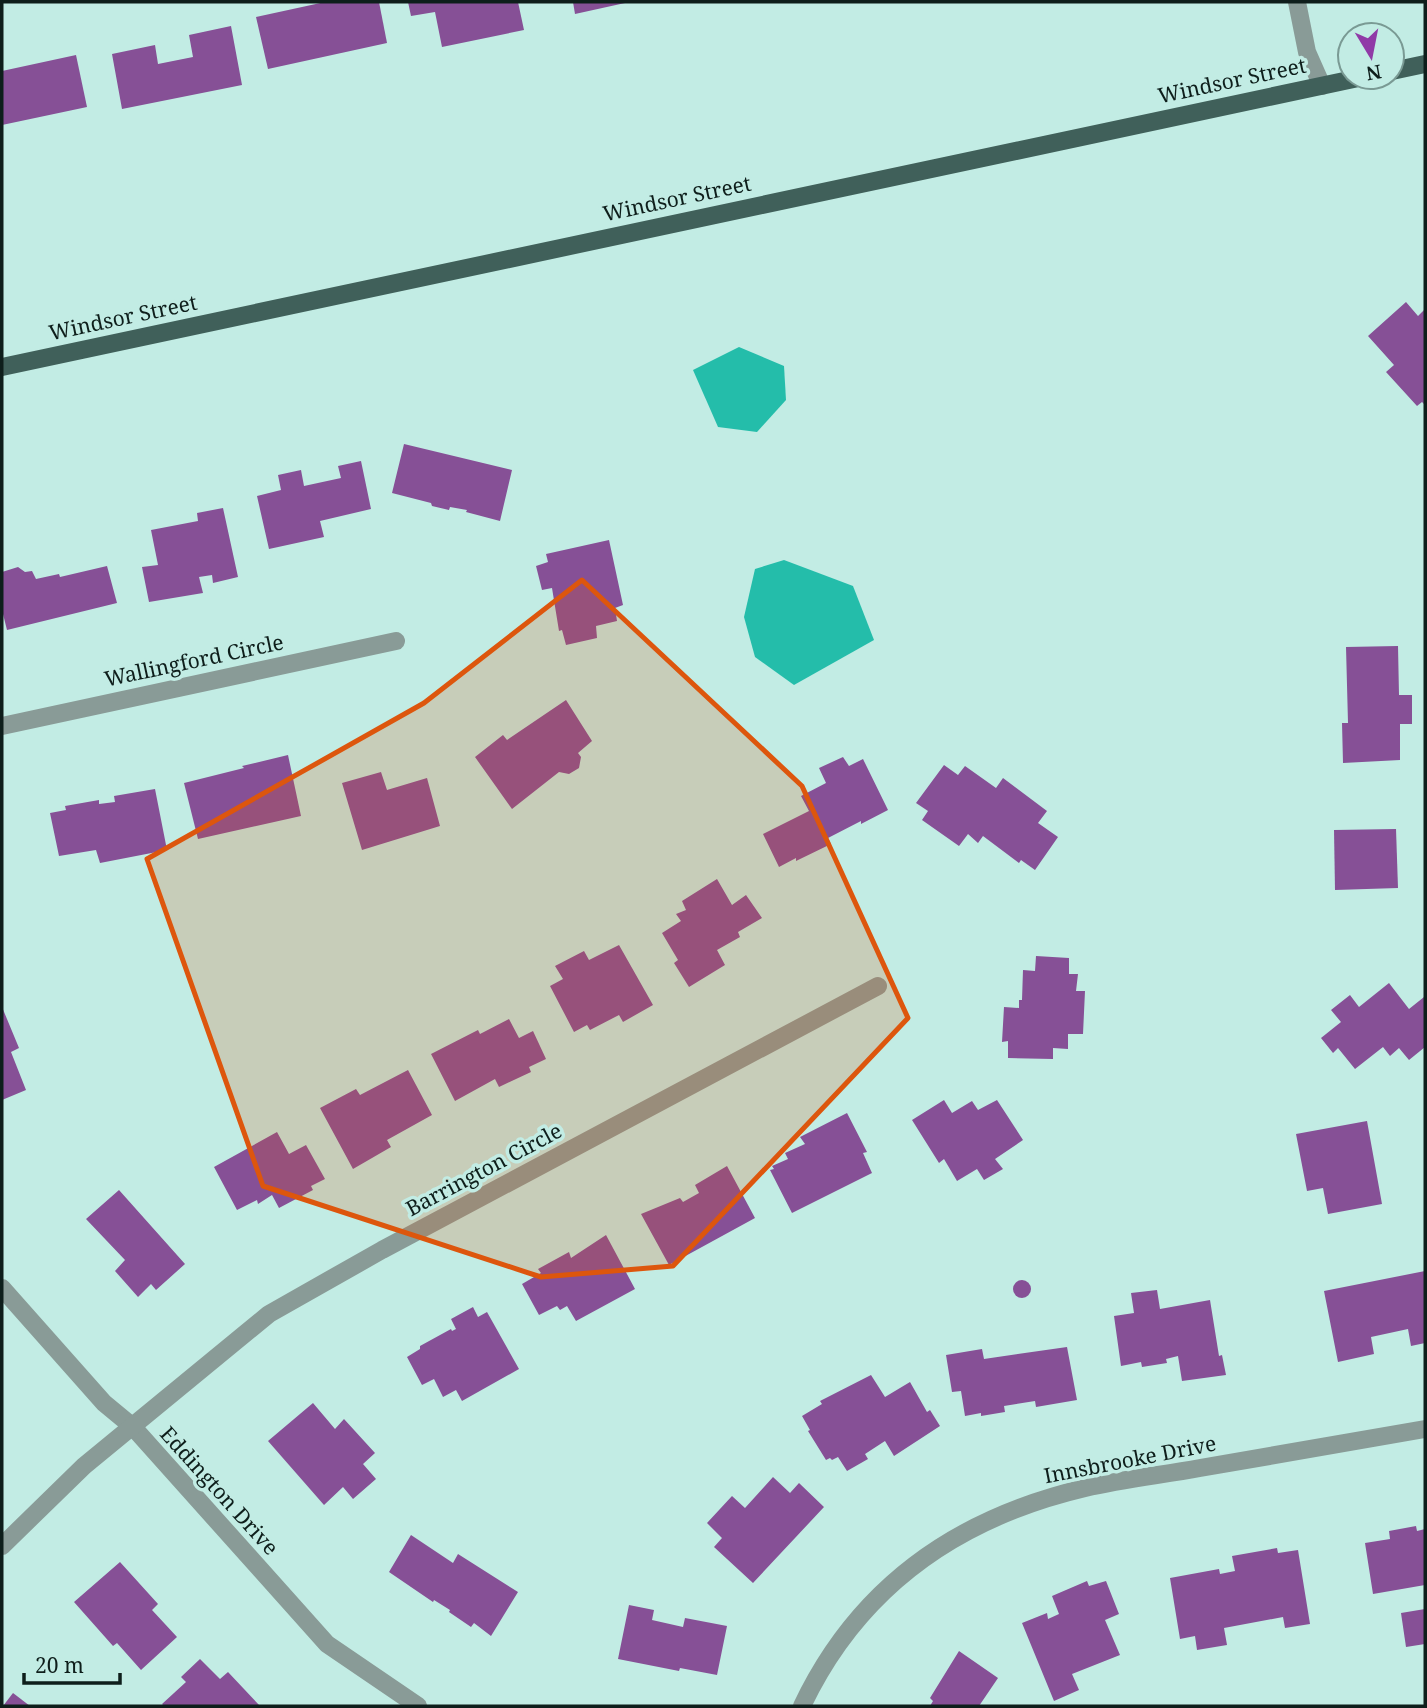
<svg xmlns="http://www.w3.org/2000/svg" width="1427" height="1708" viewBox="0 0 1427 1708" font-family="'Noto Serif',serif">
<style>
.water{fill:#24bdaa}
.building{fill:#865096}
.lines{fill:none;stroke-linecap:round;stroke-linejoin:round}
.minor{stroke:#899b97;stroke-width:18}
.primary{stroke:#40605a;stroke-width:18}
.marked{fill:#dd560d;fill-opacity:0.2;stroke:#dd560d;stroke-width:5;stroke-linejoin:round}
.labels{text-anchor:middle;stroke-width:7;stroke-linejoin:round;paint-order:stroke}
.street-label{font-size:21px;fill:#0e1e1b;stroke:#c2ece4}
</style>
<rect width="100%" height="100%" fill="#c2ece4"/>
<!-- water -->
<g class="water">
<polygon points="739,347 784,366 786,400 757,432 718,427 693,370"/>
<polygon points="784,560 853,586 874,640 794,685 755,657 744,617 755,569"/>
</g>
<!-- building -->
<g class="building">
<polygon points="325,2 379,2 387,43 268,69 256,17"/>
<polygon points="408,2 518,2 524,30 442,47 435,12 411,16"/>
<polygon points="573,2 625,2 625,3 575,14"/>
<polygon points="231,26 242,85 122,109 112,54 155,45 158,64 193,57 189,35"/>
<polygon points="76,55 87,107 2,125 2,71"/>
<polygon points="1406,302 1418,316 1425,309 1425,405 1422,402 1417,406 1386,372 1394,365 1368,336"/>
<polygon points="404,444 512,470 500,521 466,512 467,510 450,507 449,510 432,506 431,503 392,493"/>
<polygon points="361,461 371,509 320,521 324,537 269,549 257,496 281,490 278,475 301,470 304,486 341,478 338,466"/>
<polygon points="223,508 238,577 213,583 212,575 199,577 203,593 149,602 142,567 158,565 151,530 198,521 197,513"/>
<polygon points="609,540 623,605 615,608 617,621 596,626 597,638 566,645 562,630 559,631 552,588 542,590 536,566 548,562 546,554"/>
<polygon points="107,566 117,603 7,630 2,610 2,572 18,567 25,572 32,571 36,579 59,574 60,577"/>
<polygon points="1398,646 1399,695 1412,695 1412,724 1400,724 1400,760 1343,763 1342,723 1348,723 1346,647"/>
<polygon points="566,700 592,741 578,753 581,757 579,768 569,774 559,772 512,809 475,757 503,735 507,740"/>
<polygon points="288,755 301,816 198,839 184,783 244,768 242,766"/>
<polygon points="843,757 849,766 863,759 888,810 861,824 861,821 828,838 831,844 796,861 796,858 779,867 763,834 809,811 801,796 826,783 819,768"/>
<polygon points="944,765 958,775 965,766 996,788 1003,778 1047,811 1038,823 1058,837 1035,870 1021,860 1019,863 983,836 978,843 968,834 959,846 922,820 928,811 916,803"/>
<polygon points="381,772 387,790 427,778 440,826 362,850 342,783"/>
<polygon points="155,789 167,850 100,863 96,850 59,856 50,813 66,810 65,806 99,800 99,804 115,802 114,796"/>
<polygon points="1396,829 1398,888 1335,890 1334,830"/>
<polygon points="717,879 732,905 746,895 762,918 738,932 740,937 717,950 725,965 689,987 674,963 678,960 662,933 681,921 676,914 686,910 682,901"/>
<polygon points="619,945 653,1005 623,1022 619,1015 590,1030 587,1025 574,1032 550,986 563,979 555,966 584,951 589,960"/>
<polygon points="1036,956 1069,958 1069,974 1078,974 1076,991 1085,991 1083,1034 1068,1034 1068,1049 1053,1048 1053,1059 1008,1058 1008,1041 1002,1042 1004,1007 1019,1008 1019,1000 1022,1000 1023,970 1035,971"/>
<polygon points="1389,983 1409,1009 1424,997 1425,999 1425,1047 1409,1060 1399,1048 1390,1056 1383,1047 1355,1069 1338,1048 1333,1053 1321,1038 1341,1022 1331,1010 1350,995 1359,1007"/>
<polygon points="2,1007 19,1048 11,1052 26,1090 2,1100"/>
<polygon points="509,1019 519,1038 533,1031 546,1059 529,1067 531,1072 499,1087 495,1079 455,1101 431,1054 478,1030 480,1034"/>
<polygon points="408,1070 432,1115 387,1140 391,1147 353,1169 320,1108 356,1089 360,1095"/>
<polygon points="944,1100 952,1113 972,1101 978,1110 997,1100 1023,1140 995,1159 1003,1169 984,1180 977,1169 957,1181 944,1159 939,1163 912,1120"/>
<polygon points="847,1113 867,1152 863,1153 872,1173 792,1213 770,1170 774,1169 772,1166 788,1159 785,1153 805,1144 800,1137"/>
<polygon points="1367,1121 1382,1204 1328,1214 1323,1188 1307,1191 1296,1134"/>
<polygon points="277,1132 289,1154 306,1145 325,1179 311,1186 313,1190 279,1208 272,1195 258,1204 257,1200 237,1210 214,1167"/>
<polygon points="727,1166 755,1218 669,1265 641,1214 680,1198 683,1202 699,1193 695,1185"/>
<polygon points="119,1190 185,1264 156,1290 151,1284 138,1297 115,1271 125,1260 86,1219"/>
<polygon points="606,1235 635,1289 576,1321 567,1306 560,1310 557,1306 539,1315 522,1284 541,1273 538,1269 569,1252 571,1258"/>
<polygon points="1425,1271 1425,1343 1411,1346 1408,1329 1371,1337 1374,1354 1338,1362 1324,1291"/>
<circle cx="1022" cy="1289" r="9"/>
<polygon points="1157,1290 1160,1309 1210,1300 1219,1356 1222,1355 1226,1375 1182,1381 1178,1356 1166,1359 1167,1363 1142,1367 1141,1362 1121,1366 1114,1316 1134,1313 1131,1293"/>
<polygon points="473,1307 478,1317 487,1312 519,1369 462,1401 456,1390 443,1397 434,1379 422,1385 407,1357 420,1349 420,1346 451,1329 452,1331 456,1329 451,1319"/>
<polygon points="1067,1347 1077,1400 1036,1407 1035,1401 1004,1406 1005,1412 981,1416 981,1413 965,1416 961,1391 952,1392 946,1355 982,1349 984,1359"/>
<polygon points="871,1375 885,1397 910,1382 927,1412 930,1410 940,1426 894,1456 885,1441 865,1454 868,1459 847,1471 838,1457 832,1460 830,1458 826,1460 808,1431 810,1430 802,1416 822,1404 820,1401"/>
<polygon points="313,1403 335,1429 344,1419 375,1453 363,1464 376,1479 353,1499 343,1487 324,1505 268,1441"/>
<polygon points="773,1477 790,1493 799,1483 824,1507 753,1583 714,1547 722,1538 707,1523 732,1496 745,1508"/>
<polygon points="1416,1526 1417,1531 1425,1529 1425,1585 1373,1594 1365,1543 1390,1539 1389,1531"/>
<polygon points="411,1535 453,1563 458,1554 518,1592 491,1636 474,1623 471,1627 449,1612 450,1610 434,1600 433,1602 389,1572"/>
<polygon points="1277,1548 1278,1553 1298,1550 1310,1624 1285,1628 1283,1617 1224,1628 1227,1645 1197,1650 1195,1636 1180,1639 1170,1578 1219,1569 1220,1574 1235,1571 1232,1556"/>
<polygon points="120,1562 158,1604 152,1610 177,1637 141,1670 117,1643 113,1646 74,1602"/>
<polygon points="1087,1581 1089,1586 1106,1581 1119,1614 1105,1620 1120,1655 1072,1674 1079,1690 1054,1701 1022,1623 1047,1613 1048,1619 1059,1614 1052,1596"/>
<polygon points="629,1605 654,1610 652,1620 683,1627 685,1618 727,1626 717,1675 680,1668 679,1671 618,1659"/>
<polygon points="1425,1609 1425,1644 1406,1647 1401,1613"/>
<polygon points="959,1651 998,1678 979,1706 930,1706 933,1701 930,1698"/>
<polygon points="200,1659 220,1679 228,1672 260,1706 164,1706 162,1704 186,1682 181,1677"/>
<polygon points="13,1693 30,1706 3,1706"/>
</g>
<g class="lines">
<!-- minor -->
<g class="minor">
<polyline points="1297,2 1307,52 1322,86"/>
<polyline points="2,726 396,641"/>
<polyline points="2,1288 104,1403 133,1427 327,1644 418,1706"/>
<polyline points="2,1546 84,1466 269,1314 382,1250 878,986"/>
<path d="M802,1706C859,1586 957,1518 1085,1488C1123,1479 1162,1475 1200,1468C1275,1455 1350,1442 1425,1429"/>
</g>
<!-- primary -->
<g class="primary">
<polyline points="1392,71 1425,64"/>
<polyline points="2,367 1363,77"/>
</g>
</g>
<!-- marked area -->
<path class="marked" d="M582,580L802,786L908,1018L673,1266L541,1277L263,1186L147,859L424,703Z"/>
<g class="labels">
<!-- street labels -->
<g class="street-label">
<text transform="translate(1232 81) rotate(-12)" y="7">Windsor Street</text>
<text transform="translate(677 199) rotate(-12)" y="7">Windsor Street</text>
<text transform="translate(123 318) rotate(-12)" y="7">Windsor Street</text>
<text transform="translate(194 661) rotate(-12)" y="7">Wallingford Circle</text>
<text transform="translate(484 1170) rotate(-28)" y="7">Barrington Circle</text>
<text transform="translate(1130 1460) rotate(-11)" y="7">Innsbrooke Drive</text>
<text transform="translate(219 1491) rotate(48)" y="7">Eddington Drive</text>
</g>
</g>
<!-- border -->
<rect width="1427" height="1708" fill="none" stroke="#0e1e1b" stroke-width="7"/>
<!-- north arrow -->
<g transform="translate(1371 56) rotate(170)"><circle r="33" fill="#c2ece4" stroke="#7a9a94" stroke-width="2"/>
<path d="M0-5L12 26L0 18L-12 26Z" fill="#903aa7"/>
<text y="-10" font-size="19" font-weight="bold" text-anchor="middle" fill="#0e1e1b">N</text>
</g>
<!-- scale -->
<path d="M24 1673v10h96v-10" fill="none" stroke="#0e1e1b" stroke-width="3.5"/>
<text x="35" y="1673" font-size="21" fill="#0e1e1b" stroke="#c2ece4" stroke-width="5" paint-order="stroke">20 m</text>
</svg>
